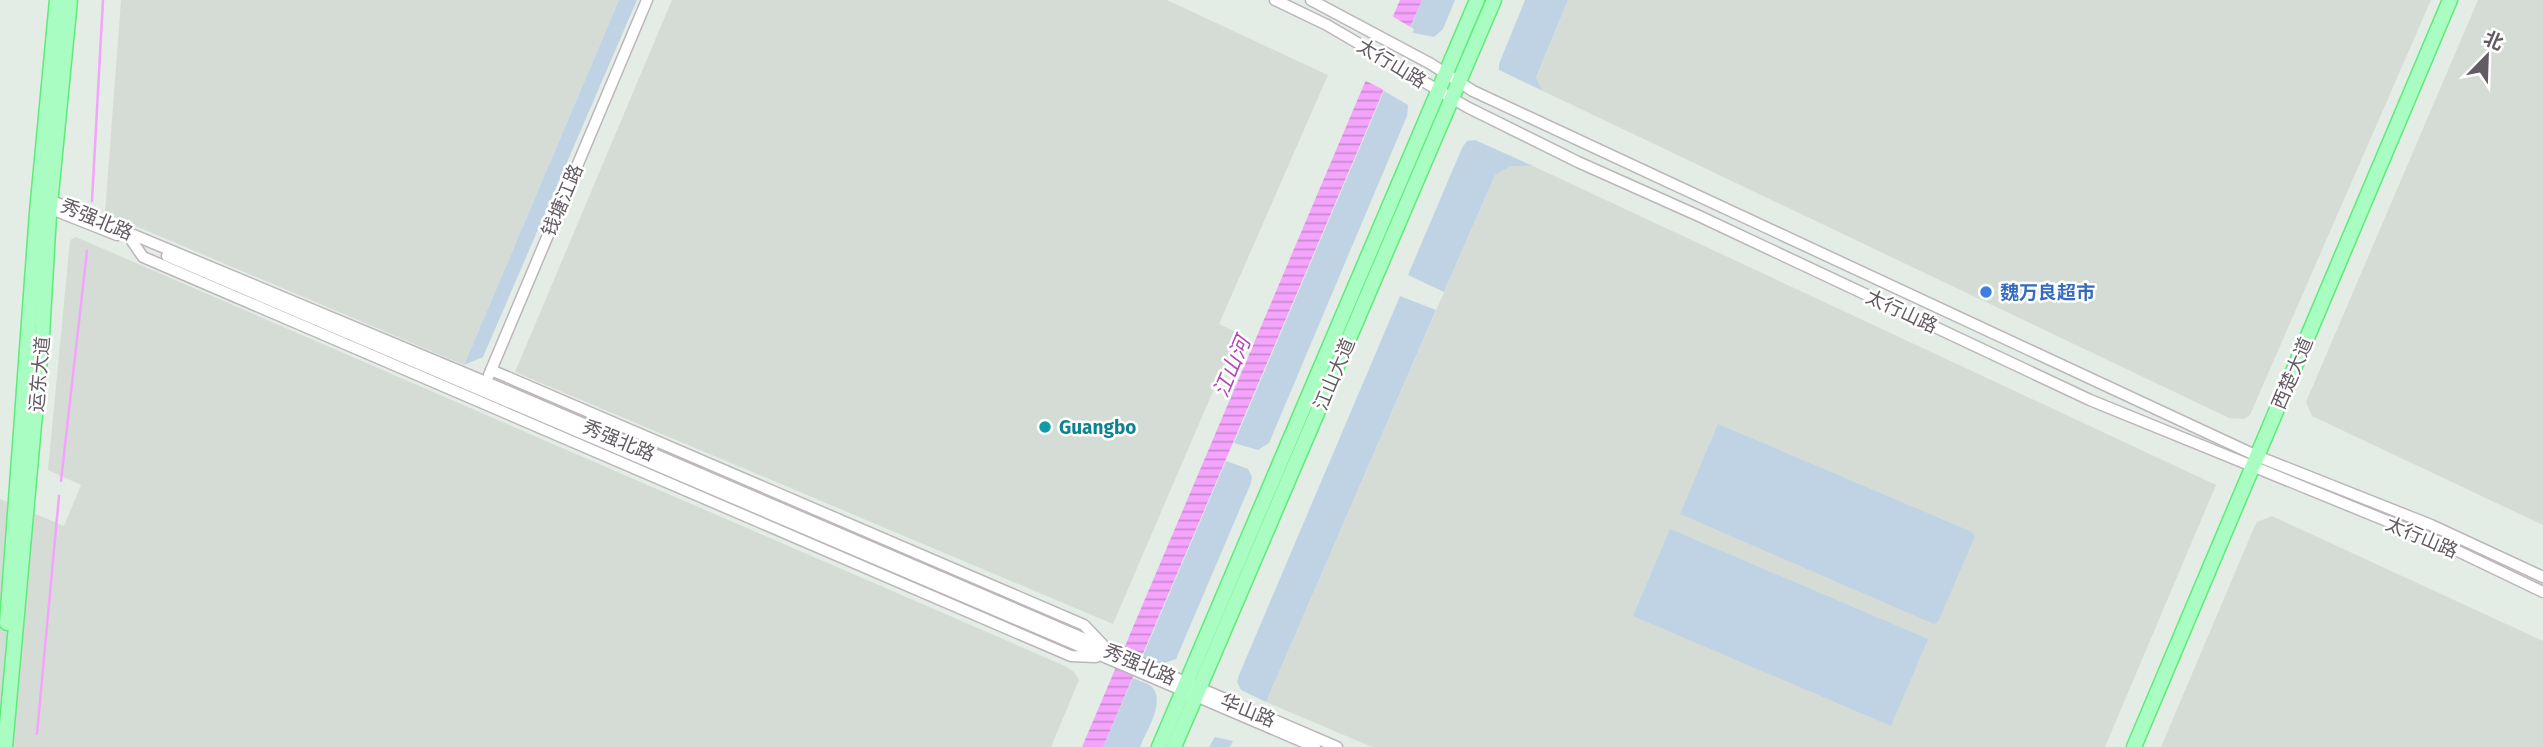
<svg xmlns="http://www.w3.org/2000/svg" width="2543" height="747" viewBox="0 0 2543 747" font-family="'Fira Sans','Noto Sans SC',sans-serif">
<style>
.industrial{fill:#d5dcd6}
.grass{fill:#c0d3e4}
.water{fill:url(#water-rules)}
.pier{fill:#e3ede5}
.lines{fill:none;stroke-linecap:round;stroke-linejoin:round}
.stream{stroke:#f4a4fc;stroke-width:2.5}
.minor-casing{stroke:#bdb5bc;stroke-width:13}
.major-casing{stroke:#5cec78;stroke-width:17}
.minor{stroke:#fff;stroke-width:10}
.major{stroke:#a9fcc2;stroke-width:14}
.shop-dot{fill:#3f7fe0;stroke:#fff;stroke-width:2.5}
.culture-dot{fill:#0f9aa8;stroke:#fff;stroke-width:2.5}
.labels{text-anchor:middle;stroke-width:5;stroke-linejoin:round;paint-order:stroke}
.street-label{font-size:19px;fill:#635b63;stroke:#fff}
.shop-label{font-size:19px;font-weight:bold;fill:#366cbe;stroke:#fff;text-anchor:start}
.culture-label{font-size:19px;font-weight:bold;fill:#0d838f;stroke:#fff;text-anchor:start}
.water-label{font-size:21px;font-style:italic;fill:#b344b6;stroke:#fff}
</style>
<defs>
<pattern id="water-rules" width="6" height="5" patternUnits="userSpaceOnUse" patternTransform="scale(1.75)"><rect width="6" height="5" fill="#f4a4fc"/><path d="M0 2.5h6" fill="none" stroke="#c989d0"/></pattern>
</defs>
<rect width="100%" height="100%" fill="#e3ede5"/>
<!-- industrial -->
<g class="industrial">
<polygon points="121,0 619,0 464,365 105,213"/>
<polygon points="672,0 1167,0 1328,75 1219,324 1238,333 1113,624 515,372"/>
<polygon points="1568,0 2431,0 2250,415 2244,419 2229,418 1543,91 1536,79"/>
<polygon points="2478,0 2543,0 2543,525 2312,416 2306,402"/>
<polygon points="1511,166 1533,166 2216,485 2105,747 1372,747 1266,702 1495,175"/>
<polygon points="76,237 1065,666 1074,672 1079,680 1051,747 0,747 0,499 64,526 81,485 48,470 70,240"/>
<polygon points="2272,516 2543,641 2543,747 2161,747 2253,530 2257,522"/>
</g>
<!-- grass -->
<g class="grass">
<polygon points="619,0 637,0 483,357 464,365"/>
<polygon points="1422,0 1455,0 1443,29 1434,37 1409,32"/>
<polygon points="1525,0 1568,0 1536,78 1543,91 1499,70 1499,64"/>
<polygon points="1384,91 1408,105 1407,116 1269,443 1258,450 1234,443"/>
<polygon points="1475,140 1533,166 1511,166 1495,175 1444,292 1408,275 1462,148 1467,141"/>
<polygon points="1400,296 1436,310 1266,702 1241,690 1237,682 1239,675"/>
<polygon points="1718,424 1972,532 1975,536 1938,622 1934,624 1680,514"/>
<polygon points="1226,461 1248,469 1252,477 1251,483 1176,659 1161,664 1142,658"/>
<polygon points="1670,529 1928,639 1891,726 1633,616"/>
<path d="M1133,678C1139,681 1149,683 1153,688C1165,704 1146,731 1140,747H1103Z"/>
<polygon points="1215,737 1233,741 1230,747 1209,747"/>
</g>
<!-- water -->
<polygon class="water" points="1400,0 1422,0 1103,747 1082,747"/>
<!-- pier -->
<polygon class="pier" points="1390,15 1414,29 1388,92 1362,79"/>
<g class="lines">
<!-- stream -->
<g class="stream">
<polyline points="92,201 103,0"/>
<polyline points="61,481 87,251"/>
<polyline points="37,734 59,496"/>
</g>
<!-- minor casing -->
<g class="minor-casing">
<g id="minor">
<polyline points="1275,0 1327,25 1467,107 1578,162 1699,216 2090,400 2441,543 2543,592"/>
<polyline points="1311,0 1431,64 1473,91 2257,456 2431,525 2543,577"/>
<polyline points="45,198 486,382 1337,747"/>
<polyline points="44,206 117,235"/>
<polyline points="132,241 143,257 1071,656 1096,657"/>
<polyline points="167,256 1315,747"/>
<polyline points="491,370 1084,625 1103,645"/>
<polyline points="489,375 647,0"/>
</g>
</g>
<!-- major casing -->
<g class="major-casing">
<g id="major">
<polyline points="7,623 37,212 57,0"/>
<polyline points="5,747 42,336 49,215 70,0"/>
<polyline points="1159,747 1477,0"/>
<polyline points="1174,747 1494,0"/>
<polyline points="2134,747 2450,0"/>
</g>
</g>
<!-- minor -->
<use href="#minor" class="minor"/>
<!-- major -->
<use href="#major" class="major"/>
</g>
<!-- markers -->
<circle class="shop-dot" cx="1986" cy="292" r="7"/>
<circle class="culture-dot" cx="1045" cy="427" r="7"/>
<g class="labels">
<!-- street labels -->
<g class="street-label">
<text transform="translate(1392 63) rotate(31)" y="7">太行山路</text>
<text transform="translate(562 200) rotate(-67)" y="7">钱塘江路</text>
<text transform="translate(97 219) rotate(23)" y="7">秀强北路</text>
<text transform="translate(1902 311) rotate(25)" y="7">太行山路</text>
<text transform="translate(2292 373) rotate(-67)" y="7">西楚大道</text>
<text transform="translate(39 374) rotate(-85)" y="7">运东大道</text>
<text transform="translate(1334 374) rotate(-67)" y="7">江山大道</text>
<text transform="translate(619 440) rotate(23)" y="7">秀强北路</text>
<text transform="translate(2422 537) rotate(23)" y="7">太行山路</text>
<text transform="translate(1140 664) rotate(23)" y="7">秀强北路</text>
<text transform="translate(1248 710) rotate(22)" y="7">华山路</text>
</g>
<!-- shop labels -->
<g class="shop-label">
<text x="2000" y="299">魏万良超市</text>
</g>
<!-- culture labels -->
<g class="culture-label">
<text x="1059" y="434">Guangbo</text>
</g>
<!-- water labels -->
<g class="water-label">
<text transform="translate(1232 367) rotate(-67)" y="7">江山河</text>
</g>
</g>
<!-- north arrow -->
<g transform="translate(2487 56) rotate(23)" stroke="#ffffff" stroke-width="5" paint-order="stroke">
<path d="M0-5L12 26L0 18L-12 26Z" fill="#635b63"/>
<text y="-10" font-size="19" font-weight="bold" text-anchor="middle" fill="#635b63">北</text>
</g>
</svg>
